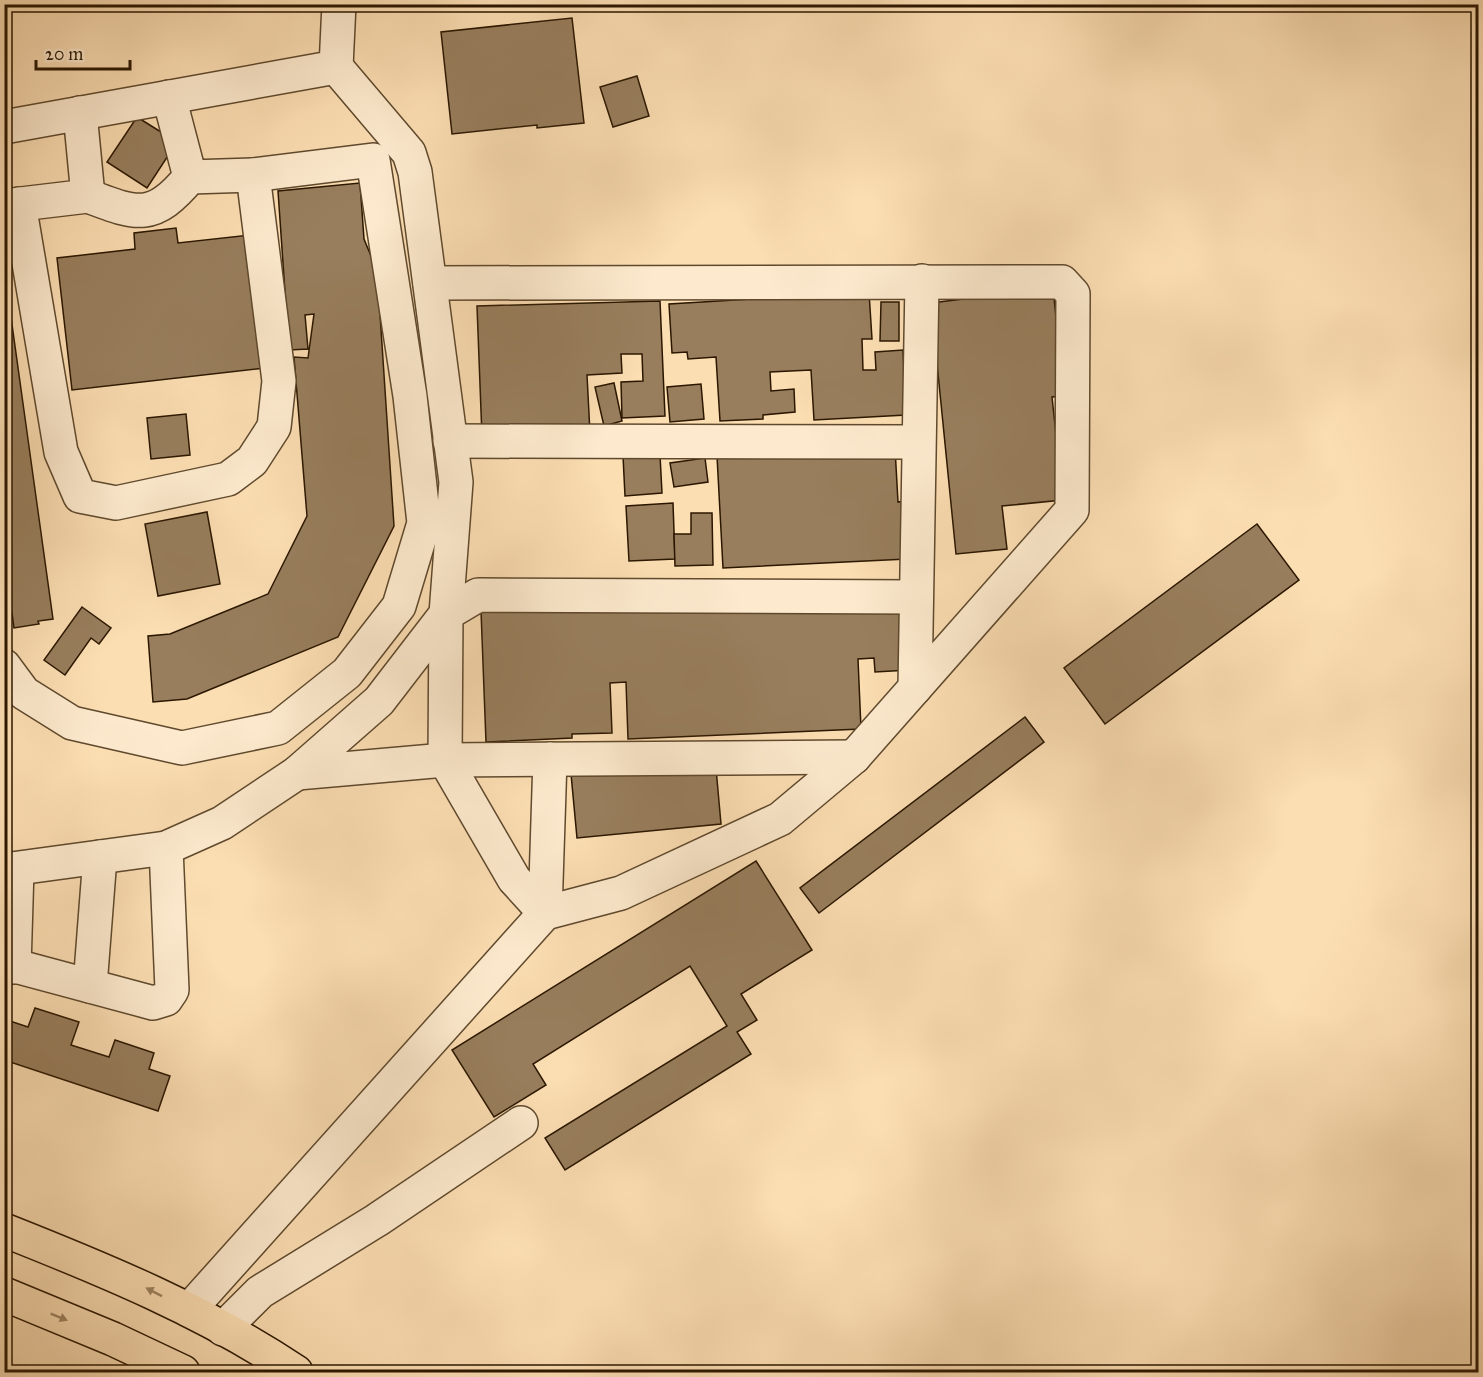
<svg xmlns="http://www.w3.org/2000/svg" width="1483" height="1377" viewBox="0 0 1483 1377" font-family="'IM FELL Great Primer',serif">
<style>
.building{fill:#987e5d;stroke:#2b1700;stroke-width:1.5}
.lines{fill:none;stroke-linecap:round;stroke-linejoin:round}
.minor-casing{stroke:#5f492d;stroke-width:36}
.highway-casing{stroke:#2b1700;stroke-width:36}
.minor{stroke:#fdeace;stroke-width:33}
.highway{stroke:#fcdeb3;stroke-width:33}
.oneway{fill:#9e8462}
</style>
<rect width="100%" height="100%" fill="#fcdeb3"/>
<filter id="stains"><feTurbulence type="fractalNoise" baseFrequency=".00333" numOctaves="4"/><feColorMatrix values="0 0 0 0 .2 0 0 0 0 .09 0 0 0 0 .02 0 0 0 .5 -.17"/></filter>
<radialGradient id="worn" r=".72"><stop offset=".6" stop-color="#630" stop-opacity="0"/><stop offset="1" stop-color="#630" stop-opacity=".3"/></radialGradient>
<!-- building -->
<g class="building">
<polygon points="572,18 584,123 537,128 537,125 452,134 441,32"/>
<polygon points="637,76 649,116 613,127 600,87"/>
<polygon points="137,117 177,142 147,188 107,162"/>
<polygon points="360,183 364,239 390,302 380,314 394,526 338,637 187,699 153,702 148,636 170,634 268,594 307,516 294,357 308,358 314,314 305,315 308,349 289,350 278,191"/>
<polygon points="176,228 178,243 250,235 265,368 72,390 57,258 135,249 134,233"/>
<polygon points="4,267 53,619 38,621 39,624 14,628 12,613 4,614"/>
<polygon points="1053,288 1064,396 1052,397 1063,500 1002,506 1007,549 956,554 931,303"/>
<polygon points="869,292 872,339 862,339 863,370 876,370 875,352 903,350 906,415 814,420 811,370 770,372 771,391 794,389 795,412 763,415 763,419 720,421 716,357 688,359 687,352 672,353 669,304"/>
<polygon points="660,301 665,416 622,418 621,382 643,381 642,354 621,354 622,373 587,375 590,433 482,437 477,306"/>
<polygon points="881,302 899,302 899,341 880,341"/>
<polygon points="614,383 622,421 604,426 595,387"/>
<polygon points="701,384 704,419 670,422 667,387"/>
<polygon points="186,414 190,455 151,459 147,418"/>
<polygon points="895,448 898,502 904,501 907,559 723,568 717,456"/>
<polygon points="660,455 662,493 625,496 623,456"/>
<polygon points="705,458 708,482 674,487 670,463"/>
<polygon points="673,503 675,559 629,561 626,506"/>
<polygon points="207,512 220,584 158,596 145,524"/>
<polygon points="691,513 712,513 713,565 675,566 674,534 691,534"/>
<polygon points="1257,524 1299,580 1105,724 1064,668"/>
<polygon points="907,596 909,670 875,672 874,658 858,659 861,729 628,739 626,682 610,683 612,733 572,734 572,738 486,742 481,611"/>
<polygon points="82,607 111,628 99,644 91,638 65,675 44,660"/>
<polygon points="1025,717 1044,742 819,913 800,888"/>
<polygon points="715,757 721,824 577,838 571,774"/>
<polygon points="756,861 812,950 741,994 757,1020 737,1032 751,1054 565,1170 545,1138 727,1026 690,966 533,1064 546,1085 494,1117 452,1050"/>
<polygon points="35,1008 79,1022 71,1045 109,1057 115,1040 154,1053 149,1069 170,1076 158,1111 4,1060 4,1019 28,1027"/>
</g>
<g class="lines">
<!-- minor casing -->
<g class="minor-casing">
<g id="minor">
<polyline points="4,127 336,67 339,4"/>
<path d="M88,196C138,215 153,221 190,177"/>
<polyline points="19,204 61,452 80,496 116,503 228,479 252,461 274,427 279,381 253,175"/>
<polyline points="4,206 88,196 80,113"/>
<polyline points="430,283 1062,282 1073,294 1072,510 854,757 780,819 621,893 545,913 514,879 445,760 446,614 478,595 915,597"/>
<polyline points="450,441 918,442"/>
<polyline points="4,666 24,693 72,723 182,748 278,728 347,673 399,606 424,523 410,396 373,160 253,175 190,177 169,97"/>
<polyline points="915,688 922,281"/>
<polyline points="297,773 445,760 854,757"/>
<polyline points="4,870 166,848 222,823 297,773 379,701 446,614 456,482 415,172 409,153 336,67"/>
<polyline points="4,963 153,1003 166,999 172,990 166,848"/>
<polyline points="14,967 17,869"/>
<polyline points="90,986 100,857"/>
<polyline points="189,1310 545,913 550,759"/>
<polyline points="223,1329 260,1292 377,1220 521,1123"/>
</g>
</g>
<!-- highway casing -->
<g class="highway-casing">
<g id="highway">
<path d="M4,1230C105,1270 205,1311 296,1372"/>
<polyline points="4,1294 113,1339 183,1372"/>
</g>
</g>
<!-- minor -->
<use href="#minor" class="minor"/>
<!-- highway -->
<use href="#highway" class="highway"/>
</g>
<!-- one-way arrows -->
<defs><path id="oneway-solid" d="M-6-.8H1V-3.2L6.5 0L1 3.2V.8H-6Z" transform="scale(1.5)"/></defs>
<g class="oneway">
<use href="#oneway-solid" transform="translate(154 1292) rotate(-153)"/>
<use href="#oneway-solid" transform="translate(59 1317) rotate(22)"/>
</g>
<!-- margin -->
<rect width="1483" height="1377" fill="none" stroke="#fcdeb3" stroke-width="24"/>
<rect x="6" y="6" width="1471" height="1365" fill="none" stroke="#2b1700" stroke-width="3"/>
<rect x="12" y="12" width="1459" height="1353" fill="none" stroke="#2b1700" stroke-width="1.5"/>
<!-- scale -->
<path d="M36 60v9h94v-9" fill="none" stroke="#2b1700" stroke-width="3"/>
<text x="45" y="60" font-size="18" fill="#2b1700" stroke="#fdeace" stroke-width="4.5" paint-order="stroke">20 m</text>
<rect width="100%" height="100%" filter="url(#stains)"/>
<rect width="100%" height="100%" fill="url(#worn)"/>
</svg>
